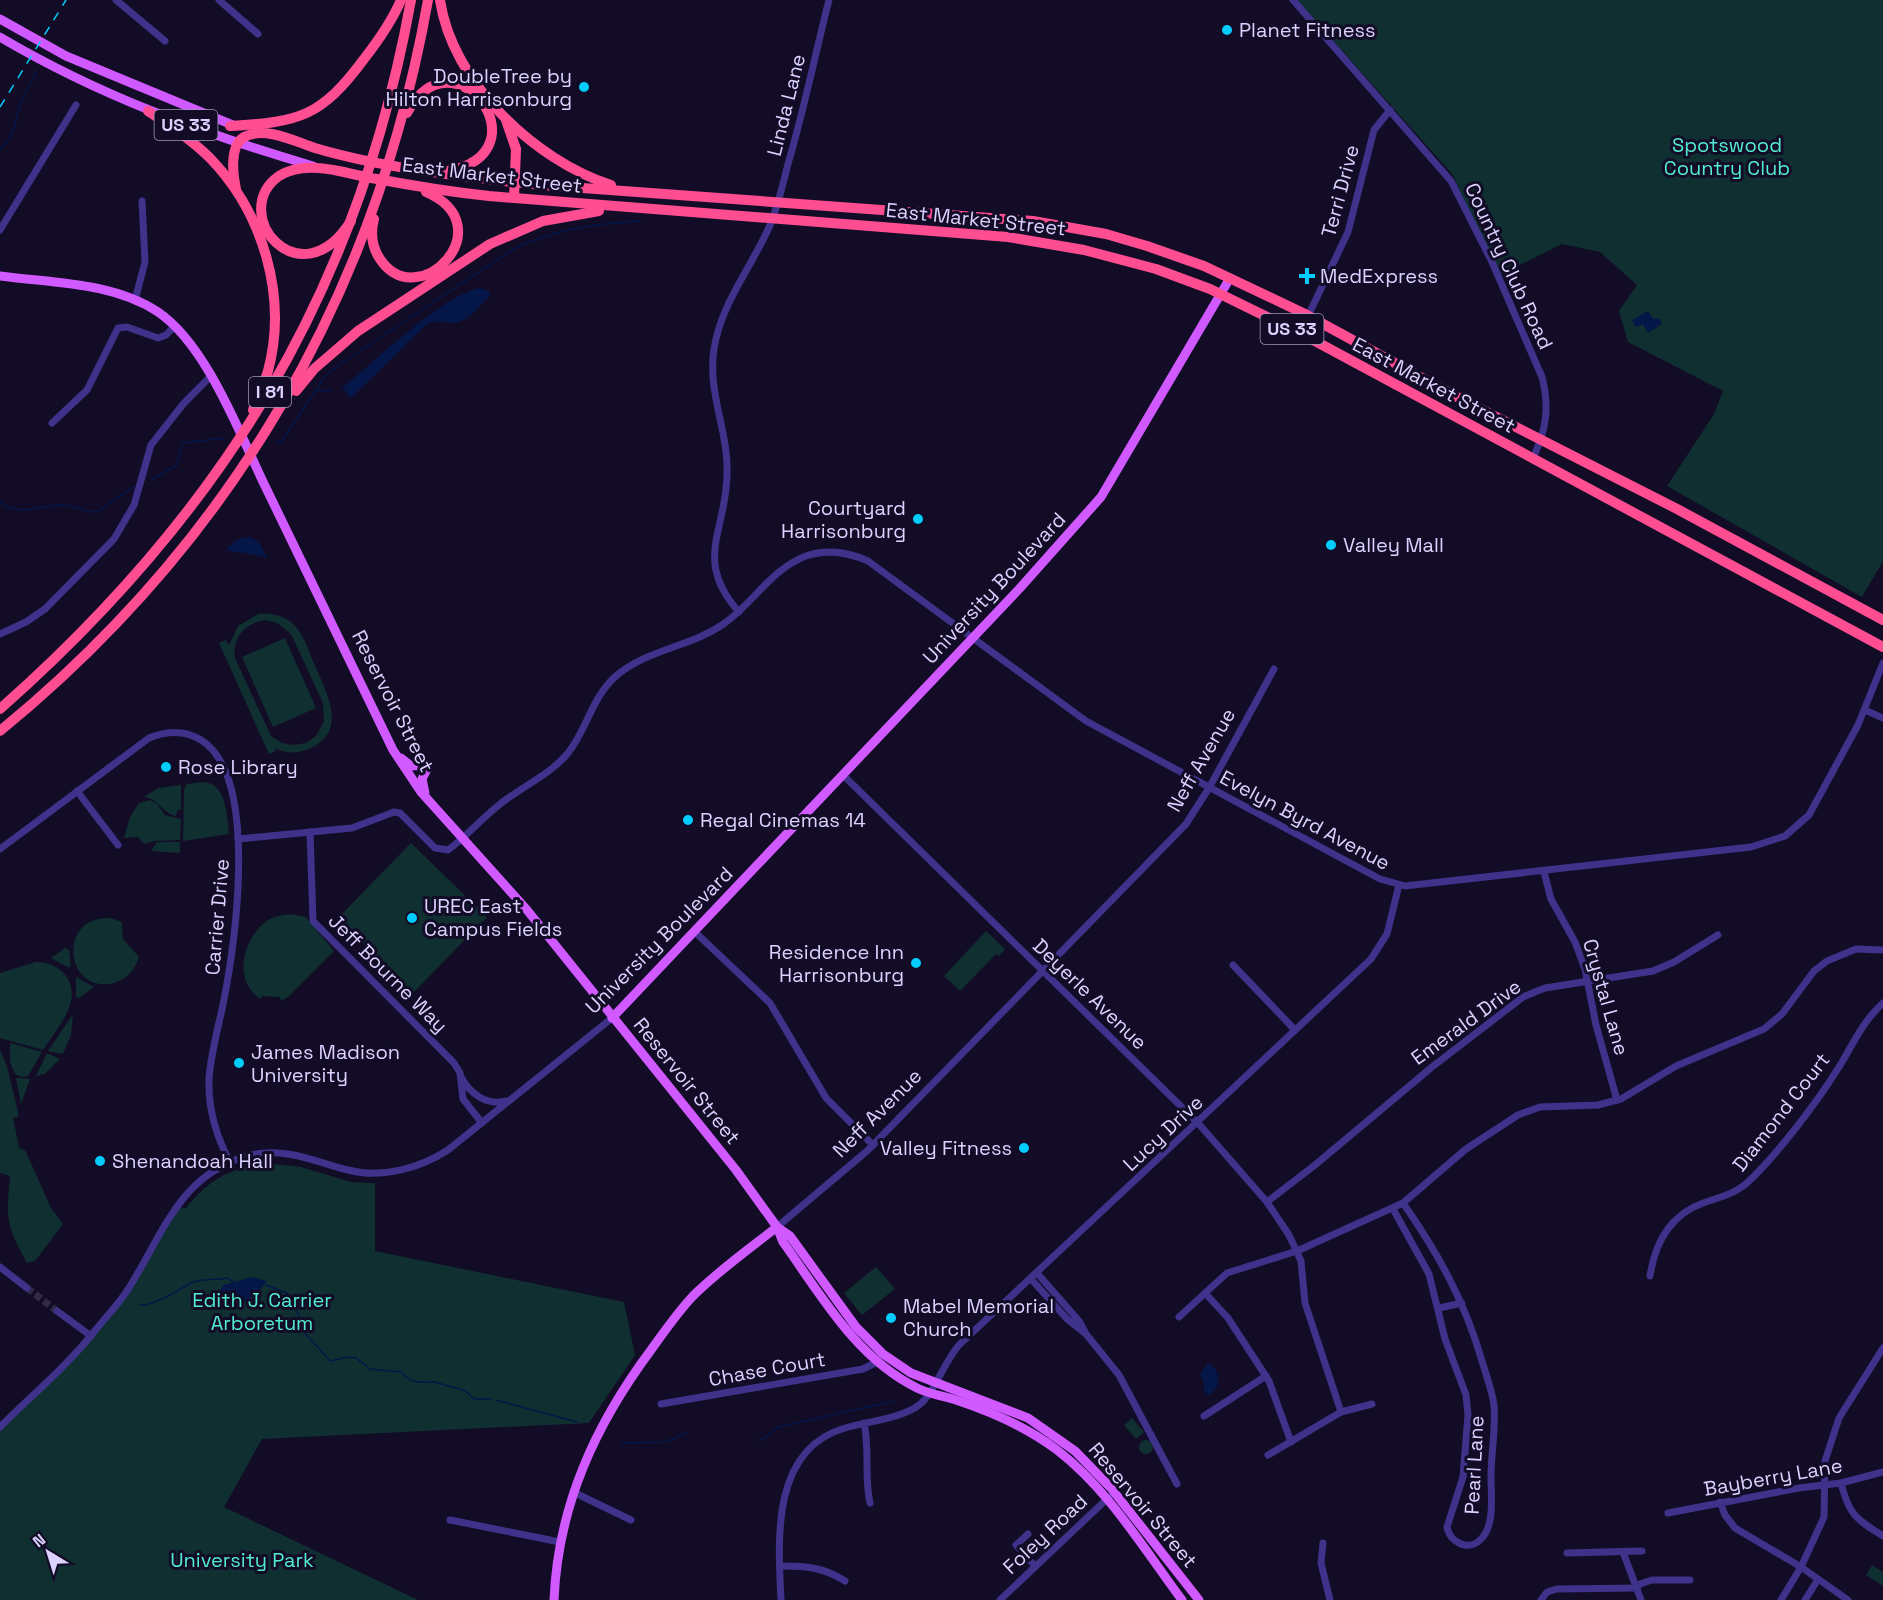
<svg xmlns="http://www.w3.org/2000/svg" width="1883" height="1600" viewBox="0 0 1883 1600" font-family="'Space Grotesk',sans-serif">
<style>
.green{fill:#0f2f31;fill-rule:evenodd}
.water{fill:#041748}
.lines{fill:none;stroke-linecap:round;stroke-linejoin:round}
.stream{stroke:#041748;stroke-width:1.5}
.minor-tunnel{stroke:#312a47;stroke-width:7;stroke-dasharray:7 3.5;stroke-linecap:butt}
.minor{stroke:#3e328b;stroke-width:7}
.major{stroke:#d059ff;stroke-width:9}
.highway{stroke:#ff4d92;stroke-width:10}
.rail{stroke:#00cdfd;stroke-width:1.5;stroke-dasharray:9 8;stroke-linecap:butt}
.poi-dot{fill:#00cdfd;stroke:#130c27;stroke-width:2}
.labels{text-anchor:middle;stroke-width:6;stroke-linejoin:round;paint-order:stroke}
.shield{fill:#130c27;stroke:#9f97be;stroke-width:1.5}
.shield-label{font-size:18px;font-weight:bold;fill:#dbd2ff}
.poi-label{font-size:20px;fill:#dbd2ff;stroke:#130c27;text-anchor:start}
.street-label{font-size:20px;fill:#dbd2ff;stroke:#130c27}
.park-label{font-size:20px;fill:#51ecd3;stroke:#130c27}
</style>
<rect width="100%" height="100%" fill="#130c27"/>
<!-- green -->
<g class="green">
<polygon points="1297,0 1883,0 1883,561 1862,597 1667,486 1714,414 1723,391 1628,342 1619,311 1637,285 1600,252 1562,244 1498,276 1453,175"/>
<path d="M258,614C271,613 283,615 292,623C304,633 308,650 314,664C327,692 350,734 306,750C296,754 284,753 275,748L276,751L269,754L219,643L226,640L229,645L238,626ZM265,620L277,623L291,634L323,703L324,721L316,736L306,743L293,745L282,743L271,736L235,658C232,638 245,623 265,620Z"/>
<polygon points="285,638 316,708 273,727 242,657"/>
<path d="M203,782C227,783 227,816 229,834L183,841L184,789L187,784Z"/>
<path d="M181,785V809L177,811L176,816C162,813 159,799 144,797L158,788Z"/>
<polygon points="150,800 157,804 165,815 181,819 180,840 154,841 144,844 138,837 124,838 130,817 139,803"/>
<polygon points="157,842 180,842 180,853 151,851"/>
<polygon points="411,843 487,917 413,993 337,919"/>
<path d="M291,914L306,917L334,951L288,997L281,1001L280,997L262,996L260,999C232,980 243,937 268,920C275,916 283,915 291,914Z"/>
<path d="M111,918L122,922L123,939L139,957C135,969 128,979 114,983C65,995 56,915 111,918Z"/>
<polygon points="986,931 1005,949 999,956 996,954 960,991 944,976"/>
<polygon points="65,948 69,950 71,965 69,968 51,958"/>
<path d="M36,962C59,962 78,980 70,1005C65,1021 52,1036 43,1050L0,1038V973Z"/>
<polygon points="76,977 94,987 79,998 76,997"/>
<polygon points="73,1014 71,1035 63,1054 48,1051"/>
<polygon points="10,1043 42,1052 28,1076 22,1077 15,1074 10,1062"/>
<path d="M0,1050L7,1066L18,1112V1117H13L19,1148L25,1150L51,1208L63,1224L35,1261L27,1263C6,1225 6,1219 10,1176L0,1173Z"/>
<polygon points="47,1053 60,1059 45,1074 36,1076"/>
<polygon points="16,1078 30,1079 21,1104"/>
<path d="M265,1163L301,1167L351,1182L375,1183V1251L624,1302L635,1355L589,1423L262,1439L224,1507L418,1600H0V1427L91,1336L126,1292L176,1208H186C208,1180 231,1168 265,1163Z"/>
<polygon points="876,1267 895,1289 862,1315 844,1293"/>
<polygon points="1132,1418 1144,1432 1136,1439 1124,1425"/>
<circle cx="1146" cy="1447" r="7"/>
<polygon points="1872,1565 1883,1572 1883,1586 1866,1575"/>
</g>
<!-- water -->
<g class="water">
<path d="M480,288L489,291L490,295C480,306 468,323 452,323C442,322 437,320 428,323L351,398L342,388C373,363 444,294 480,288Z"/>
<polygon points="1648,311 1653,319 1659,318 1662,324 1648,333 1643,324 1636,327 1632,320"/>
<path d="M250,537L258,542L268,558C264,556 230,550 227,551C232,541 239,538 250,537Z"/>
<path d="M252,1277L266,1281C264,1291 235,1310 223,1309L218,1293L224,1285Z"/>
<path d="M1208,1363C1221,1369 1222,1389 1209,1395L1204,1392V1382L1200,1375Z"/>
</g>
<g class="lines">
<!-- stream -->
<g class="stream">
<path d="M0,150C17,136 15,111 25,93C30,83 33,84 36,72"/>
<polyline points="318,391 332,390"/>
<path d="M277,442H281L325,376L339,365L512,250C553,229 594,224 641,221"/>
<polyline points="151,480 177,465 182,443 225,438"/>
<path d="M0,501C15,519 45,504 64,505C76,505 85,513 97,512L135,486"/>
<path d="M266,1285L287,1293L301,1320L303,1331L330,1361L348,1357L356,1358L370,1369L401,1372C411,1383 417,1383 431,1382C436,1381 440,1384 445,1385C460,1390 461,1386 474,1399H491"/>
<path d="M140,1305C154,1306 178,1290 191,1283C201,1278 217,1280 228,1278L233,1282"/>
<polyline points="496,1400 577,1422"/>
<polyline points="759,1440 762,1440 778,1427 894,1401"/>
<polyline points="621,1443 665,1442 687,1433"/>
</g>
<!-- minor-tunnel -->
<polyline class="minor-tunnel" points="27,1288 57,1311"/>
<!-- minor -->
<g class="minor">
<polyline points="116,0 165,41"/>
<polyline points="219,0 258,34"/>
<path d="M1293,0L1451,181L1492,262L1542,377C1550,408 1546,430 1533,458"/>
<polyline points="0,230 76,105"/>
<polyline points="135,300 145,262 142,201"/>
<polyline points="1308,316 1348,232 1374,130 1390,110"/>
<polyline points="52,423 87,390 118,328 127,327 158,338 166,335 175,326"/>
<path d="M739,612C693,560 726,532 727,475C729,432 707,393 714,349C721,303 752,267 770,225C778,206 783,184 788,164C804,110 815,55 829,0"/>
<polyline points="0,634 26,622 45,609 114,539 134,505 151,445 184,403 210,377"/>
<polyline points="1865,710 1883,718"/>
<polyline points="843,775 1198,1123 1267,1202 1289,1235 1301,1261 1305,1303 1341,1412"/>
<polyline points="77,791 118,845"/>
<polyline points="310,832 313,921 454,1063 460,1073 463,1099 482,1123"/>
<path d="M238,839L352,828L394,812L400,813L435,848L448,850C466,837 481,819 499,805C521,787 550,775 568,753C587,729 592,697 616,676C646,650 689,647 722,625C752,605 771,569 806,556C827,549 848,552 868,561L1086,721L1380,879L1405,886L1751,847L1785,836L1809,815L1858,725L1883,663"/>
<path d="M0,849L149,738C166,731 185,730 201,740C258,775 236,933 226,989C221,1019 211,1049 209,1079C208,1108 216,1136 230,1162"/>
<polyline points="1544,872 1551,899 1575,942 1585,969 1596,1025 1617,1100"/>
<polyline points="695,932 770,1003 826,1098 873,1145"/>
<polyline points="1233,965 1295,1030"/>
<path d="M461,1077C470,1094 487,1106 506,1101"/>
<polyline points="1267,1202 1315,1165 1432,1067 1523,997 1545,988 1653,971 1674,962 1718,935"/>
<path d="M1393,1209L1429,1274L1445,1339L1466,1395L1468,1415L1463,1477L1447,1527C1450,1543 1469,1552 1481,1539C1495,1526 1491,1495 1491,1477C1491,1453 1496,1429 1494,1405C1492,1390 1486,1375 1482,1361C1465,1302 1438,1253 1403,1203"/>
<polyline points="777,1227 867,1151 1186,824 1209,788 1274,669"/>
<polyline points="0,1267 27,1288"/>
<path d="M1650,1276C1655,1243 1670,1215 1703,1203C1720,1197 1735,1194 1748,1182C1777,1155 1818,1101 1839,1067C1853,1044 1863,1021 1883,1003"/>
<polyline points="1031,1279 1067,1319 1086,1334 1079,1321 1037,1273"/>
<polyline points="1205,1293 1228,1318 1269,1381 1291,1442"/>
<polyline points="1439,1308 1462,1303"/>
<polyline points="57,1311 91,1336"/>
<polyline points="1179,1317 1227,1273 1297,1251 1403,1203 1466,1149 1518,1115 1540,1107 1598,1105 1621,1099 1676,1066 1764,1029 1782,1014 1814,971 1827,961 1856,949 1883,950"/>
<polyline points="1086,1334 1119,1375 1177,1484"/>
<polyline points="661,1404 863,1369 877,1362"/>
<polyline points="1204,1416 1266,1376"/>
<path d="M864,1423C870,1450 864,1476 870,1503"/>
<path d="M0,1427C31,1396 66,1367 93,1333C104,1319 117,1306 127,1291C163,1235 179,1173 251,1155C286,1147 316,1162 348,1170C382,1179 420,1168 448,1150L612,1018"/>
<polyline points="1268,1455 1341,1412 1372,1404"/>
<path d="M1841,1483C1849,1515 1856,1519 1883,1536"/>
<polyline points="573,1492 631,1520"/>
<polyline points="1720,1502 1725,1515 1735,1528 1801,1567 1848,1600"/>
<polyline points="1668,1513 1799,1488 1841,1483 1883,1472"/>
<polyline points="450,1520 560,1542"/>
<polyline points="1028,1534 1016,1545 1035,1566"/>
<polyline points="1323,1543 1321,1563 1330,1600"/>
<polyline points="1623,1552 1641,1600"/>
<polyline points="1567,1553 1642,1551"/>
<path d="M781,1566C806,1566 823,1567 845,1581"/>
<polyline points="1637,1585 1652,1580 1690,1580"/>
<path d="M781,1600C778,1540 771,1449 845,1428C865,1422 903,1418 919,1405C934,1394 944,1362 959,1345L1371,959L1387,934L1399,885"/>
<polyline points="1000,1600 1109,1497"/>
<polyline points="1541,1600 1547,1592 1557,1589 1638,1588"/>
<polyline points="1781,1600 1801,1567 1824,1517 1825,1461 1839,1418 1883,1348"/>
<polyline points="1805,1600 1817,1581"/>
</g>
<!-- major -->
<g class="major">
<polyline points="0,19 66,56 235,126"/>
<path d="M0,37C98,95 204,134 313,166"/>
<path d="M0,276C52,283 113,282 158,312C207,345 240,435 266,488C308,576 351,663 393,750L421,792L527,910L736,1170L777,1227L783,1242C821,1295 856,1358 917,1388C929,1394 943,1396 956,1400C992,1412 1027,1427 1057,1450C1108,1489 1144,1549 1182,1600"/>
<polyline points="401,758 411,766 429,765"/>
<polyline points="425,793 422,779 429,765"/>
<polyline points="612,1018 1020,588 1101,497 1230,278"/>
<polyline points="777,1227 790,1236 856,1327 883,1354 911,1373 1028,1418 1075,1451 1111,1488 1199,1600"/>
<path d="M554,1600C558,1506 595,1425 651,1350C664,1332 677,1313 693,1296C718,1271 749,1249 777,1227"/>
</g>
<!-- highway -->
<g class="highway">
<path d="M440,0C452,82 534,160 611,185"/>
<path d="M148,111C169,125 192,140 210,158C263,213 288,296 268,371C264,384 258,397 253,410"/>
<path d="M407,113C453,26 548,152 448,171"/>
<polyline points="506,120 516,149 514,198"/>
<path d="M230,126C300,122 321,117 364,59C378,41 392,21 401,0"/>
<path d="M236,189C233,175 229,146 244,137C265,126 294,141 315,148C385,169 468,177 541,185L1033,221L1106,234L1147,246L1204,266L1303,313L1455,396L1679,510L1883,620"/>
<path d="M374,219C370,234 372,247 380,259C418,316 505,226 426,192"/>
<path d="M351,221C300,302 227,213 279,176C290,169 305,167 318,168C337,169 358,176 377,179C414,186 451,192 489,196L1008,237L1084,250L1156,269L1210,289L1302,334L1883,647"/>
<polyline points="296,391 314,369 358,331 490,244 543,221 599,211"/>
<path d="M0,709C222,513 358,294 411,0"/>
<path d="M0,731C232,541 376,295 428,0"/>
</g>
<!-- rail -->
<polyline class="rail" points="0,107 66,0"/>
</g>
<!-- markers -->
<g class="poi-dot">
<circle cx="1227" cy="30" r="6"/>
<circle cx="584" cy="87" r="6"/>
<path d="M1304 267h6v6h6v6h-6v6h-6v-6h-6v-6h6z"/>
<circle cx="918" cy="519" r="6"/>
<circle cx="1331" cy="545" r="6"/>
<circle cx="166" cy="767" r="6"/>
<circle cx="688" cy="820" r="6"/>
<circle cx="412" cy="918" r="6"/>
<circle cx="916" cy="963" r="6"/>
<circle cx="239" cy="1063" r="6"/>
<circle cx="1024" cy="1148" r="6"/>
<circle cx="100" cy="1161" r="6"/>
<circle cx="891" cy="1318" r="6"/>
</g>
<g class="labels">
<!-- shield labels -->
<g class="shield">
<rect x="154.5" y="110" width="63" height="30" rx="4.5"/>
<rect x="1260.5" y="314" width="63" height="30" rx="4.5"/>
<rect x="249" y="377" width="42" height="30" rx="4.5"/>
</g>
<g class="shield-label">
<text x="186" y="131">US 33</text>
<text x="1292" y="335">US 33</text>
<text x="270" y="398">I 81</text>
</g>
<!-- poi labels -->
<g class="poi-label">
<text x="1239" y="37">Planet Fitness</text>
<text x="572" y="83" text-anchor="end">DoubleTree by<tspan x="572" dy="23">Hilton Harrisonburg</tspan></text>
<text x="1320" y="283">MedExpress</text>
<text x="906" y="515" text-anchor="end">Courtyard<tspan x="906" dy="23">Harrisonburg</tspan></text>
<text x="1343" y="552">Valley Mall</text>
<text x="178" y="774">Rose Library</text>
<text x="700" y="827">Regal Cinemas 14</text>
<text x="424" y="913">UREC East<tspan x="424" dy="23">Campus Fields</tspan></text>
<text x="904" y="959" text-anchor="end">Residence Inn<tspan x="904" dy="23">Harrisonburg</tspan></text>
<text x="251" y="1059">James Madison<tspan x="251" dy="23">University</tspan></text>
<text x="1012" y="1155" text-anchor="end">Valley Fitness</text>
<text x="112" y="1168">Shenandoah Hall</text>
<text x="903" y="1313">Mabel Memorial<tspan x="903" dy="23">Church</tspan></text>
</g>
<!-- street labels -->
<g class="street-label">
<text transform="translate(786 105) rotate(-76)" y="7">Linda Lane</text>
<text transform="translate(492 175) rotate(7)" y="7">East Market Street</text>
<text transform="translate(1340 191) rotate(-75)" y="7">Terri Drive</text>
<text transform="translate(976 219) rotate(6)" y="7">East Market Street</text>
<text transform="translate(1509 266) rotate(65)" y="7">Country Club Road</text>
<text transform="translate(1434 385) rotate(28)" y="7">East Market Street</text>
<text transform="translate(994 588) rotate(-47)" y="7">University Boulevard</text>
<text transform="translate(393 701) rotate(63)" y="7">Reservoir Street</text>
<text transform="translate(1201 760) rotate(-60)" y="7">Neff Avenue</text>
<text transform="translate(1305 820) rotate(28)" y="7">Evelyn Byrd Avenue</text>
<text transform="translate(217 917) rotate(-85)" y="7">Carrier Drive</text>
<text transform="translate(659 940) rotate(-45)" y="7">University Boulevard</text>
<text transform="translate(388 973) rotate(45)" y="7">Jeff Bourne Way</text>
<text transform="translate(1090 994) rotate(44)" y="7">Deyerle Avenue</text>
<text transform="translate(1606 997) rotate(74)" y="7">Crystal Lane</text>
<text transform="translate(1466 1022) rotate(-36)" y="7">Emerald Drive</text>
<text transform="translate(687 1081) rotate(51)" y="7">Reservoir Street</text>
<text transform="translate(1781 1112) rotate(-52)" y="7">Diamond Court</text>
<text transform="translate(877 1113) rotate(-45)" y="7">Neff Avenue</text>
<text transform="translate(1163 1133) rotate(-43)" y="7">Lucy Drive</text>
<text transform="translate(767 1369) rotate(-10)" y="7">Chase Court</text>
<text transform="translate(1474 1465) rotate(-87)" y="7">Pearl Lane</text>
<text transform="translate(1773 1477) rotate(-10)" y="7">Bayberry Lane</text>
<text transform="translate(1143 1505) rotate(50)" y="7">Reservoir Street</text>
<text transform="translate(1045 1534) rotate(-43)" y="7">Foley Road</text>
</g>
<!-- park labels -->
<g class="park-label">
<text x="1727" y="152">Spotswood<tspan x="1727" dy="23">Country Club</tspan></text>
<text x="262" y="1307">Edith J. Carrier<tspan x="262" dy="23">Arboretum</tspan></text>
<text x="242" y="1567">University Park</text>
</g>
</g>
<!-- north arrow -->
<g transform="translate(48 1552) rotate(322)" stroke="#130c27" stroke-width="4.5" paint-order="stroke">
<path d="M0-4.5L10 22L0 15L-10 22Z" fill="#dbd2ff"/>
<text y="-9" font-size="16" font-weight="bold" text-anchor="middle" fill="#dbd2ff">N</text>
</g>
</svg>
